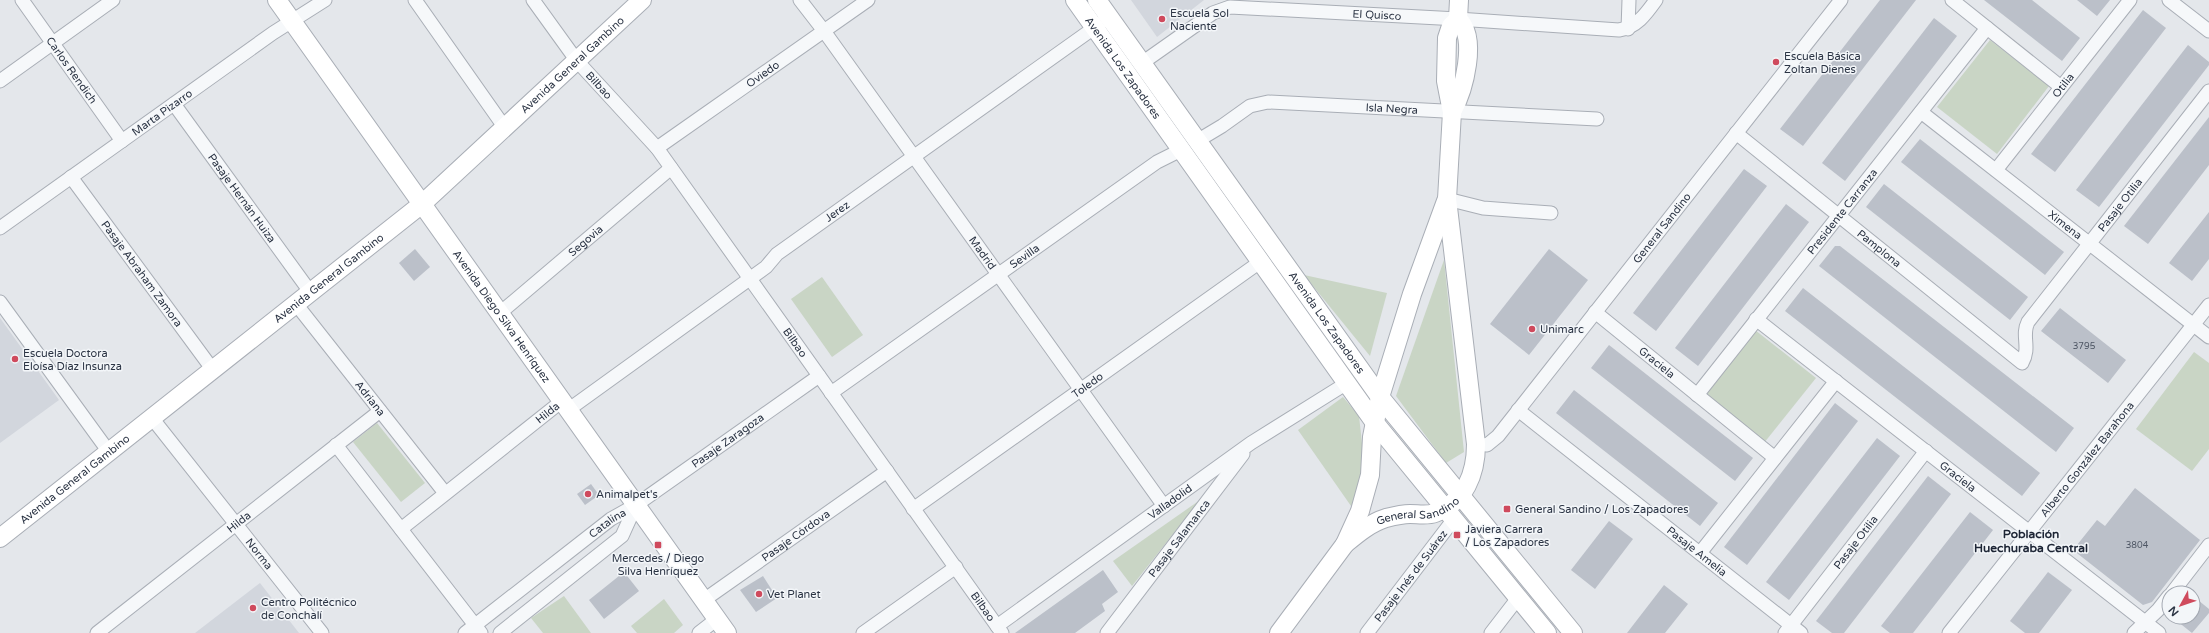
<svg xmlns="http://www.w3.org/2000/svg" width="2209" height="633" viewBox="0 0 2209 633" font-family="'Varela Round',sans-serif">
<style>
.built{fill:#d2d6dd}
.green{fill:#c9d5c5}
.building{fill:#bbc0c9}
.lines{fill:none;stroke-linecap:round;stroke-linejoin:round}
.street-casing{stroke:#a9aeb6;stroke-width:15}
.secondary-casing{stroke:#a9aeb6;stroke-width:20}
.street{stroke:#f6f8fa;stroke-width:13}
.secondary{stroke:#fff;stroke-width:18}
.poi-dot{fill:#cf4a5d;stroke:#f3f6f9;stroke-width:1.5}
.labels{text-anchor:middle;stroke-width:3;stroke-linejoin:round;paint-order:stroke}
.number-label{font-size:9px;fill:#4f5765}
.poi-label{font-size:11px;fill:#2b3444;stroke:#f3f6f9;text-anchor:start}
.street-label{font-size:11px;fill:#2b3444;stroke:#f3f6f9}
.neighbourhood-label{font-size:12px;font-weight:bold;fill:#1d2535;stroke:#f3f6f9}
</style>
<rect width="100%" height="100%" fill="#e4e7eb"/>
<!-- built -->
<g class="built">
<polygon points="1131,0 1204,0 1157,37"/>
<polygon points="0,318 59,400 0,443"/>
<polygon points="260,583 299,633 195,633"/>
</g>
<!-- green -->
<g class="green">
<polygon points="1990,40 2049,86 1997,154 1937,107"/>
<polygon points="1444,260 1464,452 1446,463 1396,396"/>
<polygon points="1304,275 1387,293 1370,356"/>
<polygon points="822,277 863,335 832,357 791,299"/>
<polygon points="1755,330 1816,378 1764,443 1703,396"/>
<polygon points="2194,352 2209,363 2209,449 2192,471 2136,429"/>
<polygon points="1343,397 1359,416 1366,479 1351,506 1298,430"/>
<polygon points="377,423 425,483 401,502 353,442"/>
<polygon points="1200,500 1132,586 1113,561"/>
<polygon points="564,596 591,633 543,633 531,618"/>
<polygon points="664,599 683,625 674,633 637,633 631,626"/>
</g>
<!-- building -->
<g class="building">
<polygon points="1880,0 1916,0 1803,146 1780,129"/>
<polygon points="1984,0 2032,0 2080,38 2062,61"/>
<polygon points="2077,0 2110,0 2097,16"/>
<polygon points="2143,10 2166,28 2055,172 2031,154"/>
<polygon points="1934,18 1957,36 1845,181 1822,163"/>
<polygon points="2188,45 2209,62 2209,65 2099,207 2076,190"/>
<polygon points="2209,117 2209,165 2148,244 2124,226"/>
<polygon points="1920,139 2064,252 2045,275 1901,162"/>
<polygon points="1744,169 1767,186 1656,331 1633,313"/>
<polygon points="1884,184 2028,297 2010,320 1866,207"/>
<polygon points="1786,204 1809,222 1698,366 1675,348"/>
<polygon points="2209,212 2209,259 2192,281 2169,263"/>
<polygon points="1835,246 1840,246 2074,428 2056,452 1819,266"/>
<polygon points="415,249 430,267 414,281 399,263"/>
<polygon points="1549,249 1588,280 1529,355 1490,324"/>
<polygon points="1803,288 2040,473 2022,496 1785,311"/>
<polygon points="2060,308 2126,360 2108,383 2041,331"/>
<polygon points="1609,345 1753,458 1735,481 1591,368"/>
<polygon points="1574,390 1718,503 1700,526 1556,413"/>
<polygon points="1835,403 1858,421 1747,565 1724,547"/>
<polygon points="1877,438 1900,456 1789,600 1766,582"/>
<polygon points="1928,476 1951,494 1844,633 1832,633 1816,621"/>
<polygon points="591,484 599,495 585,505 577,494"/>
<polygon points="2135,488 2200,540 2152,602 2143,605 2073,550 2097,520 2105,526"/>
<polygon points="1970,512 1993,530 1913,633 1890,633 1881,626"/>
<polygon points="1609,521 1633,539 1595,589 1571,570"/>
<polygon points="1103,570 1118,592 1102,604 1105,611 1075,633 1015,633"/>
<polygon points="624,572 639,591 604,619 589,600"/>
<polygon points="2048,572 2072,590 2039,633 2025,633 2010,621"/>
<polygon points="763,576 777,598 756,612 740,590"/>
<polygon points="1664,585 1688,604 1665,633 1627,633"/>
<polygon points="2193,596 2209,609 2209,613 2192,633 2172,617 2193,617"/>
</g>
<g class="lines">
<!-- street casing -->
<g class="street-casing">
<g id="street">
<path id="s1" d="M22,0L122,141"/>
<polyline points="415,0 505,128"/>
<path id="s2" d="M533,0L577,61L657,148L1002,633"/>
<path id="s3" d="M800,0L824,31L1164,506"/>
<polyline points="1952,0 2061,87"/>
<polyline points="2169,0 2209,31"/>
<polyline points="1628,29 1629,0"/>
<path id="s4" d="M1142,63L1213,13L1230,7L1458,19L1619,30C1637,27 1646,14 1656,0"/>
<polyline points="0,81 113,0"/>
<path id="s5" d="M174,104L311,293"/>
<path id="s6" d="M1921,112L2209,337"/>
<path id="s7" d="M1736,133L2022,363C2031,347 2021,336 2028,322L2209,91"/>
<path id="s8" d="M1197,141L1222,126L1250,106L1268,102L1597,119"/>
<path id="s9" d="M657,148L868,0"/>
<path id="s10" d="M1996,170L2130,0"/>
<path id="s11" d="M71,177L213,370"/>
<polyline points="1447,199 1483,208 1551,213"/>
<path id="s12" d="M0,228L273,33L325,0"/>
<polyline points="0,302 109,452"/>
<path id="s13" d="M296,304L445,493"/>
<path id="s14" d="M1595,312L1775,458"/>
<path id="s15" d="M500,313L671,168"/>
<path id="s16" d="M1756,319L2159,633"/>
<path id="s17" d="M831,393L1157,162L1181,150"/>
<path id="s18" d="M1697,395L1987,28"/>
<path id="s19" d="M568,410L766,267L777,254L1101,23"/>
<path id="s20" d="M1518,410L1801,633"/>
<path id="s21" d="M152,418L322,633"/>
<path id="s22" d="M1476,444L1487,445L1498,436L1841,0"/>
<polyline points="336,445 481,633"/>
<path id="s23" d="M913,509L1260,262"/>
<path id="s24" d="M401,529L562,401"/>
<polyline points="1700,553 1836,381"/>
<polyline points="2172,593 2209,545"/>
<path id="s25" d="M704,600L887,471"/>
<path id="s26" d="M997,626L1251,443L1347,383"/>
<path id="s27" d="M97,633L380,411"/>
<path id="s28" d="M465,633L611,519L636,505L819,376"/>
<polyline points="500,633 622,536 636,505"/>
<polyline points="699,633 717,619"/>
<polyline points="863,633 956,567"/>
<path id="s29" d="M1107,633L1243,454"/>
<path id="s30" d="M1367,633L1454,519"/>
<polyline points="1491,633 1518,598"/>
<path id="s31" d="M1785,633L1926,451"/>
<path id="s32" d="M1949,633L2209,305"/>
<polyline points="2134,633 2158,610 2169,596"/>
</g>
</g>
<!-- secondary casing -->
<g class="secondary-casing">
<g id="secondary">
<path id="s33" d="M277,0L727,633"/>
<path id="s34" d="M1075,0L1375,423L1547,633"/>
<path id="s35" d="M1097,0L1380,397L1573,633"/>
<path d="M1452,112C1464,90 1478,38 1458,19"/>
<path id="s36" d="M0,538L422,204L642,0"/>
<path id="s37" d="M1345,544C1357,534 1370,523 1386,518C1394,516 1402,514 1410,514C1418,514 1427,516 1435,513C1465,502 1476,474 1476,444L1447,199L1452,112L1446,81L1447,38L1451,26L1458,19L1459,0"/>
<polyline points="1279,633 1345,544 1360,511 1370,475 1372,437 1380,397 1412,294 1446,201"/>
</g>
</g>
<!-- street -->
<use href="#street" class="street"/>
<!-- secondary -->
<use href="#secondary" class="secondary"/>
</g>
<!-- markers -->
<g class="poi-dot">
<circle cx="1162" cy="19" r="4"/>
<circle cx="1776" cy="62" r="4"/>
<circle cx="1532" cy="329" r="4"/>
<circle cx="15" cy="359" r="4"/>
<circle cx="588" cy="494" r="4"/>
<rect x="1503" y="505" width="8" height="8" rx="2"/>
<rect x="1453" y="531" width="8" height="8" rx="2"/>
<rect x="654" y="541" width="8" height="8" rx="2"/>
<circle cx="759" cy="594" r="4"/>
<circle cx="253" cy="608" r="4"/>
</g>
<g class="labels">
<!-- number labels -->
<g class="number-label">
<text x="2084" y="349">3795</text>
<text x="2137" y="548">3804</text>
</g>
<!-- poi labels -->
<g class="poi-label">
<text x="1170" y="17">Escuela Sol<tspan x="1170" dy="13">Naciente</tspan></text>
<text x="1784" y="60">Escuela Básica<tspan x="1784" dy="13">Zoltan Dienes</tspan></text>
<text x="1540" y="333">Unimarc</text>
<text x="23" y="357">Escuela Doctora<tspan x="23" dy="13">Eloísa Díaz Insunza</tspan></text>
<text x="596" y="498">Animalpet's</text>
<text x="1515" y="513">General Sandino / Los Zapadores</text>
<text x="1465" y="533">Javiera Carrera<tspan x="1465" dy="13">/ Los Zapadores</tspan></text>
<text x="658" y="562" text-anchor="middle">Mercedes / Diego<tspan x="658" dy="13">Silva Henríquez</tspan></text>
<text x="767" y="598">Vet Planet</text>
<text x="261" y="606">Centro Politécnico<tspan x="261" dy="13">de Conchalí</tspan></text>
</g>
<!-- street labels -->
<g class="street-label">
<text dy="4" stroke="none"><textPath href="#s4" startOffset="252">El Quisco</textPath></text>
<text dy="4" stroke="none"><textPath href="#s36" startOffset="743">Avenida General Gambino</textPath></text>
<text dy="4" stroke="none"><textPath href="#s34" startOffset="83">Avenida Los Zapadores</textPath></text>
<text dy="4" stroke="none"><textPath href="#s1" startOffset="86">Carlos Rendich</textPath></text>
<text dy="4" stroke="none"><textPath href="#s9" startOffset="129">Oviedo</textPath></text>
<text dy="4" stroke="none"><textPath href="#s2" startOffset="108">Bilbao</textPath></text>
<text dy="4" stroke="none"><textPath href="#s10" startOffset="108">Otilia</textPath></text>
<text dy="4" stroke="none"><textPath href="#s8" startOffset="206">Isla Negra</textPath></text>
<text dy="4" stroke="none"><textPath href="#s12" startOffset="199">Marta Pizarro</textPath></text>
<text dy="4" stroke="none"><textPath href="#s5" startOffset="116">Pasaje Hernán Huiza</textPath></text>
<text dy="4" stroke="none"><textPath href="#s7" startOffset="558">Pasaje Otilia</textPath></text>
<text dy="4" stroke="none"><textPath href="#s19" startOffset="335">Jerez</textPath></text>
<text dy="4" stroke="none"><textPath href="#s18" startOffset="234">Presidente Carranza</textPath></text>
<text dy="4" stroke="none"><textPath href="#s6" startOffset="183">Ximena</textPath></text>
<text dy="4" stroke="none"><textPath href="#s22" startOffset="290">General Sandino</textPath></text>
<text dy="4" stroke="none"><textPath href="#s15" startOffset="112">Segovia</textPath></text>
<text dy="4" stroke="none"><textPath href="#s7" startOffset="184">Pamplona</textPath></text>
<text dy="4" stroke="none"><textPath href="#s3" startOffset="312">Madrid</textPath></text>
<text dy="4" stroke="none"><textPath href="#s17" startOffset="237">Sevilla</textPath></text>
<text dy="4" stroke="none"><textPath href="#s11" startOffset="120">Pasaje Abraham Zamora</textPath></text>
<text dy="4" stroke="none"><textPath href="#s36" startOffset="419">Avenida General Gambino</textPath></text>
<text dy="4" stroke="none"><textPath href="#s33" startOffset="388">Avenida Diego Silva Henríquez</textPath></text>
<text dy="4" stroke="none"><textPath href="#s35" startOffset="396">Avenida Los Zapadores</textPath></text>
<text dy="4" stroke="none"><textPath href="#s2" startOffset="432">Bilbao</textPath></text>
<text dy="4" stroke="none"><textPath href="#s14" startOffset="80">Graciela</textPath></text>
<text dy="4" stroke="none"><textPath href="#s23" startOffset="214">Toledo</textPath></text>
<text dy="4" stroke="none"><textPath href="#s13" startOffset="120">Adriana</textPath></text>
<text dy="4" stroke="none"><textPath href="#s24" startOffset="187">Hilda</textPath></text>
<text dy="4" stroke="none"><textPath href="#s28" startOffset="326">Pasaje Zaragoza</textPath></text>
<text dy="4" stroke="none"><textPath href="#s32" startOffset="222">Alberto González Barahona</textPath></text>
<text dy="4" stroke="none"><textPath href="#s16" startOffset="256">Graciela</textPath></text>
<text dy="4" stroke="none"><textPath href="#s36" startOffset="95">Avenida General Gambino</textPath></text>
<text dy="4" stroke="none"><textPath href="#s26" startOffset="213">Valladolid</textPath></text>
<text dy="4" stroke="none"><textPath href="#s37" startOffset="82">General Sandino</textPath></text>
<text dy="4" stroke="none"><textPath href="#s27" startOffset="180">Hilda</textPath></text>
<text dy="4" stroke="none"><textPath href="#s28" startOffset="180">Catalina</textPath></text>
<text dy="4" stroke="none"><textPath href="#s25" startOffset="112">Pasaje Córdova</textPath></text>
<text dy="4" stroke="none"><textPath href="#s29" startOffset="119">Pasaje Salamanca</textPath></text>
<text dy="4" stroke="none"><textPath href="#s31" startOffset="115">Pasaje Otilia</textPath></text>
<text dy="4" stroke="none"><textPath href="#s20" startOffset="228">Pasaje Amelia</textPath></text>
<text dy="4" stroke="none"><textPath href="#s21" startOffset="173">Norma</textPath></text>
<text dy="4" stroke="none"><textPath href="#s30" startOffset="72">Pasaje Inés de Suárez</textPath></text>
<text dy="4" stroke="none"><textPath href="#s2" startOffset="756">Bilbao</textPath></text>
</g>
<!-- neighbourhood labels -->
<g class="neighbourhood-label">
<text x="2031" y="538">Población<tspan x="2031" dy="14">Huechuraba Central</tspan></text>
</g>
</g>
<!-- north arrow -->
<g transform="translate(2181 605) rotate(230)"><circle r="19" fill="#f3f6f9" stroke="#a3a8b1"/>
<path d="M0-3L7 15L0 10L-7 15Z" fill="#cf4a5d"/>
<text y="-6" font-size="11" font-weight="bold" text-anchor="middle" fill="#2b3444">N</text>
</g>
</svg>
